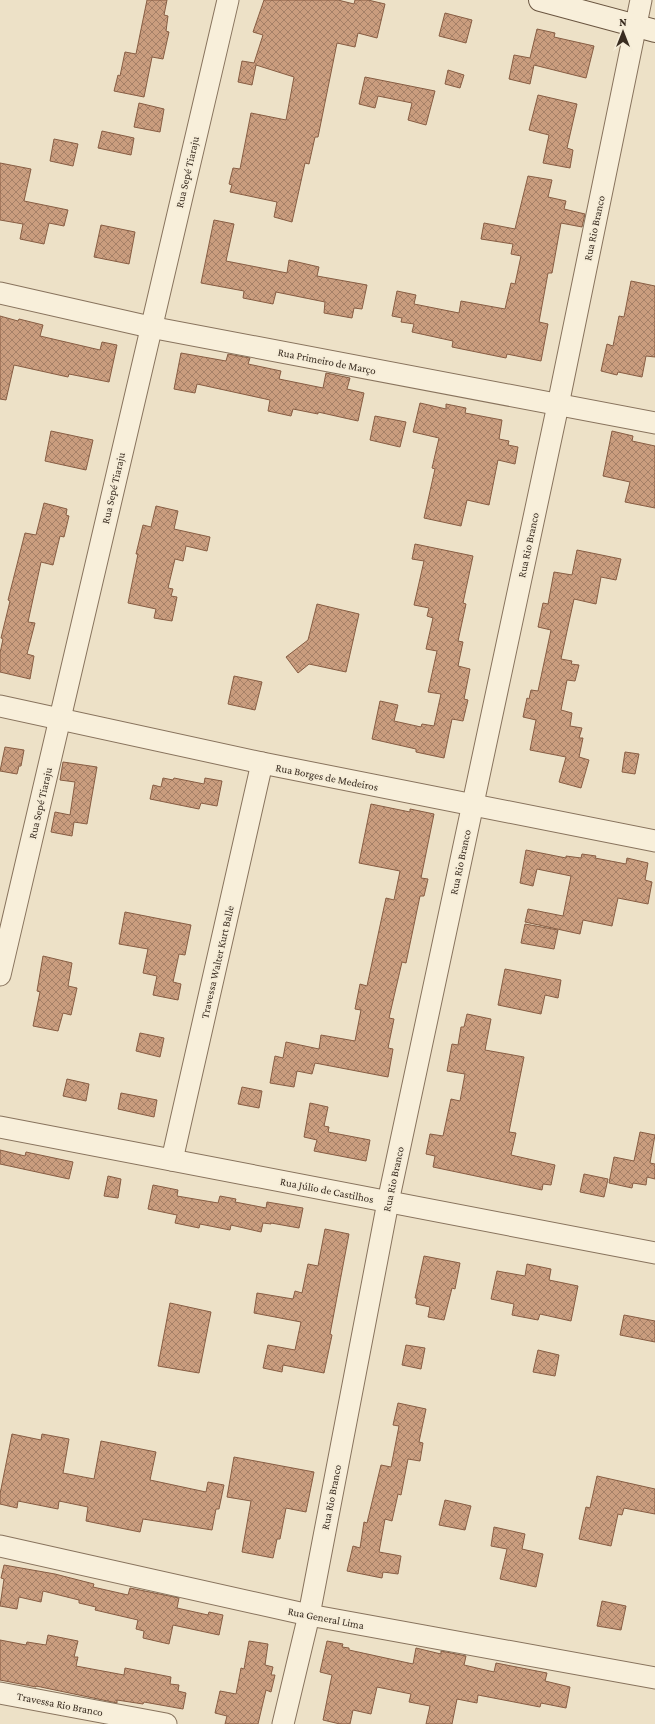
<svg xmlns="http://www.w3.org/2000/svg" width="655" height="1724" viewBox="0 0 655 1724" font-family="'Crimson Pro',serif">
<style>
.building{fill:url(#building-cross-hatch);stroke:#875d43}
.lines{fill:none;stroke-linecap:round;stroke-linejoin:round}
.street-casing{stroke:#88735d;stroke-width:23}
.secondary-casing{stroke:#6a5540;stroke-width:24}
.street{stroke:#f8efda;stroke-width:21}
.secondary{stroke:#f8efda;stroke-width:22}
.labels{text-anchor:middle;stroke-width:3.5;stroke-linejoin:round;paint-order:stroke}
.street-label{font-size:11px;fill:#392c20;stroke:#f5ecd7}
</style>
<defs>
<pattern id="building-cross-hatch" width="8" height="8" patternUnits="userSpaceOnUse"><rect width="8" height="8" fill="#ca9d7e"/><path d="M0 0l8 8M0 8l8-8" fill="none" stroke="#a58067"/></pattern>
</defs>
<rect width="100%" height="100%" fill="#ede1c7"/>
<!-- building -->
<g class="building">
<polygon points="147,0 167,0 164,15 168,16 166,31 169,32 163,59 152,57 144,97 114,91 118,75 120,76 125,52 136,54"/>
<polygon points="264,0 338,0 354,4 355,0 368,0 385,4 377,38 358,33 355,47 337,43 318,137 315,137 309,164 305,163 292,222 274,217 277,202 230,192 232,185 229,184 233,168 240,169 251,113 286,120 294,77 256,65 252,85 238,82 242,61 254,63 263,35 253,32"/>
<polygon points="445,13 472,20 466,43 439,36"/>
<polygon points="537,29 555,33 554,37 594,46 586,78 534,65 530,84 509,79 514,55 530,58"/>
<polygon points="448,70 464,75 460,88 445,84"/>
<polygon points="365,77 435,91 426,125 408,120 412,103 378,96 375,108 359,104"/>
<polygon points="538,95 577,104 567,148 573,150 570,168 543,163 549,135 529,130"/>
<polygon points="139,103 164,109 160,132 134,127"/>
<polygon points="102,131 134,138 131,155 98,148"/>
<polygon points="54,139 78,144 73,166 50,161"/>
<polygon points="0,163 31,169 24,201 68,210 64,226 49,223 44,244 20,239 23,224 0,220"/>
<polygon points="528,176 552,180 548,197 566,201 564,209 585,214 582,227 561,223 552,273 548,273 539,322 548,324 541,361 507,354 506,358 452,347 453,341 412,332 414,324 401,322 402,318 392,316 397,291 416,295 414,304 459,313 461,301 505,309 511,283 515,284 521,256 511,254 513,244 481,239 484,223 515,229"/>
<polygon points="214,220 234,224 226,261 287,273 289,260 319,267 317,276 367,285 362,309 354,308 352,318 324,313 325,302 276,292 273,304 243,298 244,291 201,283"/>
<polygon points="101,225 135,232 129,264 94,257"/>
<polygon points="631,281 655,286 655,357 646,356 642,377 618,372 617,375 601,371 607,344 613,346 619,316 624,317"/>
<polygon points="0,316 18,321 19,319 43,325 40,336 100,350 102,342 117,345 109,382 69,374 68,377 14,365 6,400 0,399"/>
<polygon points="181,353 226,361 228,354 250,358 248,364 281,371 279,379 323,388 326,373 350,378 347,389 364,393 358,421 318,412 318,414 293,409 291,416 268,411 270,400 197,384 195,393 174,389"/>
<polygon points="420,403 446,409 446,404 466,408 465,413 502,420 499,439 509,441 508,445 518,447 515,464 498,460 489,505 467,500 461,526 424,518 435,469 432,468 439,438 413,432"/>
<polygon points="375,416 406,422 400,447 370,440"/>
<polygon points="51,431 93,440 86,470 45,461"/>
<polygon points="612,431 633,436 632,441 655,446 655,508 625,502 630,482 603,476"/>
<polygon points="44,503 67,509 66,515 69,516 64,537 60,536 53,565 41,562 28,622 35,623 27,654 34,656 30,679 0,672 0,653 3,639 1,638 10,601 8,600 25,533 36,535"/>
<polygon points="156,506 178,511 174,529 210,537 207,551 186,546 183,561 175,559 168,588 173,589 171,596 177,597 172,621 154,618 156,609 128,603 138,554 136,554 143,525 151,527"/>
<polygon points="415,544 473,556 463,603 466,604 458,641 463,642 458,666 470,669 464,699 468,700 463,721 452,719 444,758 416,752 416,749 372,739 380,701 398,705 394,721 421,727 422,724 434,726 441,694 428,692 437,651 426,649 433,618 427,616 429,608 414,605 424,561 412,559"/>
<polygon points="577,550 621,559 616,580 601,577 596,604 574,599 561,659 572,661 571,664 579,665 575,681 567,680 561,710 572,713 570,726 582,728 579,738 583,738 579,757 589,760 581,788 559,782 566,757 530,750 536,720 523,717 527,698 529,699 531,690 538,691 551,630 538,627 543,603 548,604 554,572 572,575"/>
<polygon points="317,604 359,614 346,672 309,664 298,673 286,657 308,640"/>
<polygon points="234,676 262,682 255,710 228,704"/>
<polygon points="5,747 24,750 21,766 19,766 17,774 0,771"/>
<polygon points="625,752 639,754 635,774 622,772"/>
<polygon points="63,762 97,767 87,824 74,822 72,836 51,832 55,812 70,815 75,782 60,780"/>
<polygon points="163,778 173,780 174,778 204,784 205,778 222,781 217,806 201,803 199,809 150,799 153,785 161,787"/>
<polygon points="371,804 410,812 410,809 434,814 421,878 428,879 424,896 420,896 406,963 402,962 389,1018 394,1019 388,1048 393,1049 388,1077 315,1063 312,1074 297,1071 294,1087 270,1083 275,1056 283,1058 286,1042 319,1049 321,1035 355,1041 361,1010 355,1009 360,984 367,986 386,898 394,900 400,871 359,863"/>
<polygon points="526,850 566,858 566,856 581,858 582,854 596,856 595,858 626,864 627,858 648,863 645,880 652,882 648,904 618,898 612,926 583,920 580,934 525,922 528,909 563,916 571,876 537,869 533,886 520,883"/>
<polygon points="125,912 191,925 185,955 179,954 173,982 181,984 178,1000 153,995 157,976 143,973 148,949 119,944"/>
<polygon points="525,924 558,930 554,949 521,943"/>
<polygon points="43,956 72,963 68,986 77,988 71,1015 63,1013 58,1031 33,1026 40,992 37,991"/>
<polygon points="505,969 561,980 558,998 545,995 541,1014 498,1005"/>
<polygon points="467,1014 491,1019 485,1050 524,1057 509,1132 516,1133 511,1155 555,1165 551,1185 543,1184 542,1190 433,1167 435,1156 426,1154 430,1134 443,1136 451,1099 460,1101 465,1074 447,1071 452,1044 458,1045 461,1027 464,1027"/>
<polygon points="140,1033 164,1038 160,1057 136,1051"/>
<polygon points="67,1079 89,1084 86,1101 63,1096"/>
<polygon points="242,1087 262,1091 259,1108 238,1104"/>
<polygon points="121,1093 157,1100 154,1117 118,1109"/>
<polygon points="310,1103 328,1107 324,1126 329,1127 328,1132 370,1140 366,1161 314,1151 317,1140 304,1137"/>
<polygon points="640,1132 655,1135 650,1163 655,1164 655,1179 647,1177 646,1185 633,1183 632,1188 609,1183 614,1157 634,1161"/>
<polygon points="0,1150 25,1156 26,1152 73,1162 69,1179 0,1164"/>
<polygon points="584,1174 608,1179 604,1197 580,1192"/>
<polygon points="108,1176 121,1179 118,1198 104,1196"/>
<polygon points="153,1185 178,1190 177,1196 218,1203 220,1196 236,1199 235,1202 266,1208 267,1202 303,1208 299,1228 271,1223 271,1224 263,1223 261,1232 231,1225 230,1230 200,1224 199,1228 175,1223 177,1215 148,1209"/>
<polygon points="325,1229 349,1234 330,1334 332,1335 324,1373 283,1365 282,1372 263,1368 268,1345 295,1350 301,1322 254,1313 257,1293 293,1299 295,1291 302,1293 308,1264 318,1266"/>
<polygon points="424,1256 460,1263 455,1289 452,1288 444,1320 428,1317 430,1307 416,1304 417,1298 415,1298"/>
<polygon points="527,1264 551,1269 549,1280 578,1286 571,1321 540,1314 538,1320 512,1315 514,1304 491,1299 497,1271 525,1276"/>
<polygon points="170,1303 211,1312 199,1373 158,1366"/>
<polygon points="624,1315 655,1321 655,1342 620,1335"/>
<polygon points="406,1345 425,1348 421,1369 402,1365"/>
<polygon points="538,1350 559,1355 555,1376 533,1372"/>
<polygon points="398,1403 426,1409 419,1442 423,1443 420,1461 408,1459 401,1495 398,1494 392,1521 385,1519 379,1552 401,1556 398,1574 383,1572 382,1578 347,1571 353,1546 360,1548 364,1522 367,1523 381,1465 391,1467 399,1426 393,1425"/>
<polygon points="12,1434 41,1440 42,1434 69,1439 63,1473 94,1479 101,1441 156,1452 150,1480 206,1492 208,1482 224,1485 219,1509 216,1509 212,1530 143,1519 140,1532 86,1521 88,1507 59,1501 58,1509 18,1501 17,1508 0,1504 0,1494"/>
<polygon points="234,1457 314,1472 306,1512 286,1508 280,1539 277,1539 273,1558 242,1552 251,1501 227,1497"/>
<polygon points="597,1476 655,1489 655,1514 624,1508 622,1515 618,1514 611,1546 579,1539 586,1507 590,1508"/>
<polygon points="445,1500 471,1506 465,1530 439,1525"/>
<polygon points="494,1527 525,1534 522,1549 543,1554 536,1587 500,1579 507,1549 491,1546"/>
<polygon points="4,1565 55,1574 94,1584 93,1587 128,1595 130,1588 179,1598 177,1608 208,1615 209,1612 223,1615 219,1635 173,1625 169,1644 143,1638 144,1631 136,1629 138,1620 95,1610 96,1607 79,1603 79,1600 43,1591 41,1602 19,1597 17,1609 0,1606 4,1579 1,1578"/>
<polygon points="602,1601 626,1606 621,1630 597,1626"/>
<polygon points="48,1635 78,1641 74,1657 78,1657 76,1666 124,1675 125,1668 171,1677 170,1684 179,1685 178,1691 186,1693 183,1709 144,1702 143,1704 117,1700 117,1703 36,1686 36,1687 0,1680 0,1640 26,1645 27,1642 46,1645"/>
<polygon points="249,1641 268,1644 265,1665 273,1667 271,1675 275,1675 271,1692 266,1690 258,1724 225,1724 227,1716 215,1713 220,1691 236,1694 241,1668 244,1669"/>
<polygon points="327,1641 343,1644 342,1647 349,1648 349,1650 413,1664 416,1648 441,1654 441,1651 466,1656 464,1665 494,1672 496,1663 547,1673 545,1681 570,1687 566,1708 541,1703 540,1707 478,1695 477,1703 457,1699 452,1724 426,1724 430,1706 409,1702 411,1694 377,1687 371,1714 353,1710 350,1724 340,1724 323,1720 332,1675 320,1672"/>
</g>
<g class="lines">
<!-- street casing -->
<g class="street-casing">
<g id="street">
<polyline points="0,293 150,327 655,423"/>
<polyline points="0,706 262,763 655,841"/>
<polyline points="0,975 228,0"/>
<polyline points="0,1127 655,1253"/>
<polyline points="172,1160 262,763"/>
<polyline points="0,1546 309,1615 655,1678"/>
<polyline points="0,1693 166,1724"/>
<polyline points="283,1724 309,1615 388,1202 558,405 641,0"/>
</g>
</g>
<!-- secondary casing -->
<g class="secondary-casing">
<polyline id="secondary" points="540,0 655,31"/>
</g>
<!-- street -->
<use href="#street" class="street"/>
<!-- secondary -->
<use href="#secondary" class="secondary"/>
</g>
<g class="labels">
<!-- street labels -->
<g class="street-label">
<text transform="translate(187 172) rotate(-77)" y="4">Rua Sepé Tiaraju</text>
<text transform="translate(594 228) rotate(-78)" y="4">Rua Rio Branco</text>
<text transform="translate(327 361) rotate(11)" y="4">Rua Primeiro de Março</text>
<text transform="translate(113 488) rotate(-77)" y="4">Rua Sepé Tiaraju</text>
<text transform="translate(528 545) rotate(-78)" y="4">Rua Rio Branco</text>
<text transform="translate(327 777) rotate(11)" y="4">Rua Borges de Medeiros</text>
<text transform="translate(40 803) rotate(-77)" y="4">Rua Sepé Tiaraju</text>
<text transform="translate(460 862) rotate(-78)" y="4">Rua Rio Branco</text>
<text transform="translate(217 962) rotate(-77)" y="4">Travessa Walter Kurt Balle</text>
<text transform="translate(393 1179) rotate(-78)" y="4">Rua Rio Branco</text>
<text transform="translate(327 1190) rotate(11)" y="4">Rua Júlio de Castilhos</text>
<text transform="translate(331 1497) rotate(-79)" y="4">Rua Rio Branco</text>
<text transform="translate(326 1618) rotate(11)" y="4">Rua General Lima</text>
<text transform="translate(60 1704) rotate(11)" y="4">Travessa Rio Branco</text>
</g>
</g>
<!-- north arrow -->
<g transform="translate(623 32)" stroke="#f5ecd7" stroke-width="3" paint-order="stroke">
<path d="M0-3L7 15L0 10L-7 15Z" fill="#392c20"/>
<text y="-6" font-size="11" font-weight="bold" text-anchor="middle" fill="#392c20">N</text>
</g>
</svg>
